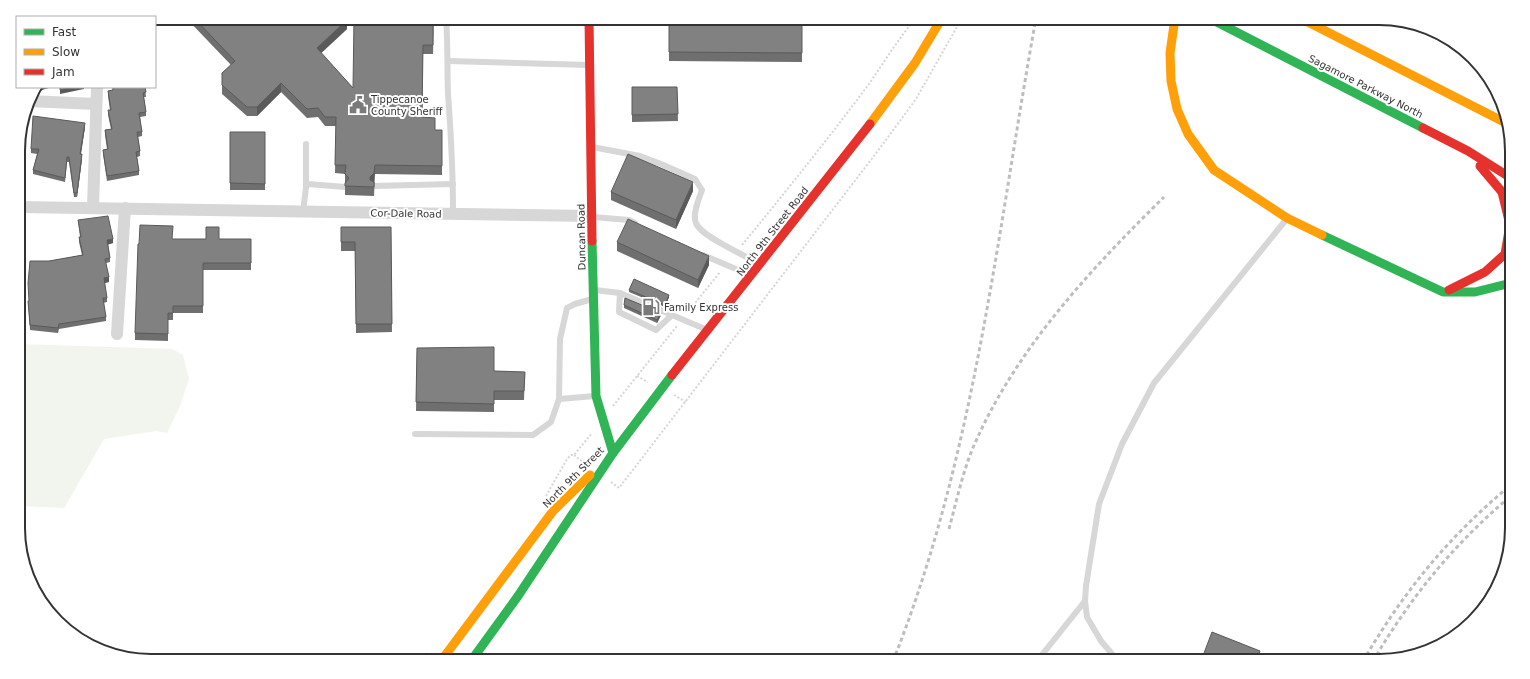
<svg xmlns="http://www.w3.org/2000/svg" width="1530" height="679" viewBox="0 0 1530 679" font-family="'DejaVu Sans',sans-serif">
<style>
.green{fill:#f1f5ed}
.lines{fill:none;stroke-linecap:round;stroke-linejoin:round}
.path{stroke:#d6d6d6;stroke-width:2;stroke-dasharray:2 2;stroke-linecap:butt}
.lane{stroke:#d7d7d7;stroke-width:6}
.street{stroke:#d7d7d7;stroke-width:12}
.fast{stroke:#30b455;stroke-width:9}
.slow{stroke:#ff9f0a;stroke-width:9}
.jam{stroke:#e5322d;stroke-width:9}
.rail{stroke:#bebebe;stroke-width:3;stroke-dasharray:4 3;stroke-linecap:butt}
.wall{fill:#6f6f6f}
.shaded-wall{fill:#5a5a5a}
.building{fill:#818181;stroke:#5a5a5a}
.labels{text-anchor:middle;stroke-width:4;stroke-linejoin:round;paint-order:stroke}
.street-label{font-size:10px;fill:#333;stroke:#fff}
.poi-label{font-size:10px;fill:#333;stroke:#fff;text-anchor:start}
.rim{fill:none;stroke:#333;stroke-width:2}
</style>
<rect width="100%" height="100%" fill="#fff"/>
<!-- green -->
<polygon class="green" points="19,344 172,349 183,355 189,379 180,406 167,433 156,431 104,439 64,508 19,506"/>
<g class="lines">
<!-- path -->
<g class="path">
<path d="M742,245C783,195 824,144 863,92C881,68 896,41 916,18"/>
<polyline points="688,312 720,272"/>
<polyline points="637,376 648,382"/>
<polyline points="674,395 686,402"/>
<polyline points="613,406 677,326"/>
<polyline points="574,455 584,463"/>
<polyline points="611,482 619,488 877,152 916,99 962,18"/>
<polyline points="546,496 567,459 571,455 574,455 592,433"/>
<polyline points="421,661 428,652"/>
</g>
<!-- lane -->
<g class="lane">
<path d="M446,18C448,43 447,69 448,94C451,134 453,173 453,213"/>
<polyline points="449,61 589,65"/>
<polyline points="306,144 306,187"/>
<path d="M592,147L640,156L661,164L695,179L702,190C699,199 692,214 696,223C700,236 746,256 758,263"/>
<polyline points="374,186 453,184"/>
<polyline points="303,212 306,187 308,184 345,187"/>
<polyline points="593,217 629,220 635,223"/>
<polyline points="703,255 750,275"/>
<polyline points="595,290 620,293 619,312 656,330 672,315 705,329"/>
<polyline points="620,293 672,315"/>
<polyline points="559,399 560,339 567,308 575,304 592,299"/>
<polyline points="415,434 533,435 551,422 559,399 595,396"/>
<polyline points="1037,661 1085,601"/>
<polyline points="1118,661 1101,641 1087,617 1085,601 1086,586 1099,504 1122,444 1154,383 1285,221"/>
</g>
<!-- street -->
<g class="street">
<polyline points="29,101 96,104"/>
<polyline points="18,207 591,216"/>
<polyline points="93,207 97,87"/>
<polyline points="117,334 125,208"/>
</g>
<!-- fast -->
<g class="fast">
<polyline points="1209,18 1423,128"/>
<polyline points="1322,235 1443,292 1475,292 1511,283"/>
<polyline points="592,241 596,396 613,453"/>
<polyline points="471,661 518,596 613,453 672,375"/>
</g>
<!-- slow -->
<g class="slow">
<polyline points="1175,18 1170,53 1171,81 1177,109 1188,134 1214,170 1287,218 1322,235"/>
<polyline points="1300,18 1506,123"/>
<polyline points="870,124 915,63 942,18"/>
<polyline points="441,661 553,511 590,475"/>
</g>
<!-- jam -->
<g class="jam">
<polyline points="589,18 592,241"/>
<polyline points="1423,128 1468,151 1511,178"/>
<polyline points="1449,290 1485,272 1505,254 1510,225 1502,192 1480,166"/>
<polyline points="672,375 870,124"/>
</g>
<!-- rail -->
<g class="rail">
<path d="M949,529C956,503 962,475 972,450C1014,351 1089,271 1164,197"/>
<path d="M893,661C975,456 997,233 1036,18"/>
<path d="M1363,661C1405,590 1448,537 1512,484"/>
<path d="M1373,661C1412,595 1454,544 1512,495"/>
</g>
</g>
<!-- wall -->
<g class="wall">
<polygon points="186,18 345,18 347,29 321,53 353,88 434,18 433,54 423,54 422,117 435,130 442,130 442,175 375,174 374,196 345,195 345,174 335,173 336,126 325,126 318,117 307,118 281,92 257,116 247,116 222,94 222,73 231,65"/>
<polygon points="669,18 802,18 802,62 669,61"/>
<polygon points="112,87 145,87 146,97 144,97 146,112 146,116 140,117 142,132 142,136 138,137 140,151 140,156 137,157 139,171 139,175 107,181 103,154 103,150 107,149 105,135 105,130 111,129 108,115 108,110 110,110 108,96 108,91 113,90"/>
<polygon points="632,87 677,87 678,121 632,122"/>
<polygon points="85,127 81,154 82,159 77,197 74,197 69,162 67,162 65,182 33,174 33,170 37,154 31,153 31,149"/>
<rect x="230" y="132" width="35" height="58"/>
<polygon points="693,191 676,229 611,200 611,192"/>
<polygon points="78,220 113,243 108,244 110,258 110,262 106,263 109,282 104,283 107,298 107,302 103,303 106,317 106,321 59,329 58,333 30,330 28,301 29,301 49,261 82,255 79,242 79,237 80,237"/>
<polygon points="341,227 391,227 392,332 356,333 355,251 341,251"/>
<polygon points="173,239 251,239 251,270 203,270 203,313 173,313 173,320 168,320 168,341 135,340 135,333"/>
<polygon points="617,242 709,265 698,288 617,251"/>
<polygon points="629,290 669,297 665,307 629,292"/>
<polygon points="624,305 661,315 657,323 624,308"/>
<polygon points="417,348 494,371 525,372 524,400 494,400 494,412 416,411"/>
</g>
<!-- shaded-wall -->
<g class="shaded-wall">
<polygon points="347,20 347,29 317,57 317,48"/>
<polygon points="281,83 281,92 257,116 257,107"/>
<polygon points="42,87 52,87 42,90"/>
<polygon points="73,87 84,87 84,89 60,94 60,90"/>
<polygon points="85,123 85,127 80,159 80,154"/>
<polygon points="82,154 82,159 77,197 77,193"/>
<polygon points="375,165 374,181 370,186 370,177"/>
<polygon points="693,182 693,191 676,229 676,220"/>
<polygon points="113,239 113,243 107,245 107,240"/>
<polygon points="709,256 709,265 698,288 698,280"/>
<polygon points="109,277 109,282 104,283 104,278"/>
<polygon points="669,295 669,297 665,307 665,305"/>
<polygon points="661,313 661,315 657,323 657,320"/>
<polygon points="1260,651 1260,658 1259,661 1256,661"/>
</g>
<!-- building -->
<g class="building">
<polygon points="194,18 345,18 347,20 317,48 353,88 354,18 433,18 433,45 423,45 422,117 435,118 435,130 442,130 442,166 375,165 374,173 370,177 370,180 374,182 374,187 345,186 345,183 349,178 345,174 346,165 335,165 336,117 325,117 318,108 307,109 281,83 257,107 247,107 222,85 222,73 235,61"/>
<polygon points="669,18 802,18 802,53 669,52"/>
<polygon points="60,87 73,87 60,90"/>
<polygon points="113,87 145,87 146,92 143,93 146,112 139,113 142,132 137,132 140,151 136,152 139,171 107,176 103,150 108,149 105,130 112,129 108,110 111,110 108,91 113,90"/>
<polygon points="632,87 677,87 678,114 632,115"/>
<polygon points="33,116 85,123 80,154 82,154 77,193 74,193 69,157 67,157 65,178 33,170 39,149 31,149"/>
<polygon points="230,132 265,132 265,184 230,183"/>
<polygon points="628,154 693,182 676,220 611,192"/>
<polygon points="108,216 113,239 107,240 110,258 105,259 109,277 104,278 107,298 103,298 106,317 59,324 58,328 30,325 28,301 29,301 28,283 30,261 49,261 83,255 79,237 81,237 78,220"/>
<polygon points="628,219 709,256 698,280 617,242"/>
<polygon points="140,225 173,226 172,239 206,239 206,227 219,227 219,239 251,239 251,263 203,263 203,306 173,306 173,313 168,313 168,334 135,333 138,244 139,244"/>
<polygon points="341,227 391,227 392,324 356,324 355,242 341,242"/>
<polygon points="634,279 669,295 665,305 629,290"/>
<polygon points="625,298 661,313 657,320 624,305"/>
<polygon points="494,347 494,371 525,372 524,391 494,391 494,404 416,402 417,348"/>
<polygon points="1212,632 1260,651 1256,661 1201,661"/>
</g>
<!-- icons -->
<defs>
<g id="civic-bare" transform="scale(1.38)"><path d="M-.6-6.5H3V-4.5H.6V-3L4-1V1h2V6H-6V1h2V-1L-.6-3ZM-1.2 2.5V6h2.4V2.5Z" fill="#7a7a7a" stroke="#fff" stroke-width="2.5" paint-order="stroke"/></g>
<g id="fuel-bare" transform="scale(1.38)"><path d="M-5.5-6h7V0h2V4h1.3V-2.5L3-4.5l.8-.8L6-3V5H2.5V1h-1V6h-7ZM-4.2-4.7v3.2H.2V-4.7Z" fill="#7a7a7a" stroke="#fff" stroke-width="2.5" paint-order="stroke"/></g>
</defs>
<g fill-rule="evenodd">
<use href="#civic-bare" x="358" y="105"/>
<use href="#fuel-bare" x="651" y="307"/>
</g>
<g class="labels">
<!-- street labels -->
<g class="street-label">
<text transform="translate(1366 86) rotate(27)" y="4">Sagamore Parkway North</text>
<text transform="translate(406 213) rotate(1)" y="4">Cor-Dale Road</text>
<text transform="translate(772 231) rotate(-52)" y="4">North 9th Street Road</text>
<text transform="translate(581 237) rotate(-91)" y="4">Duncan Road</text>
<text transform="translate(573 477) rotate(-45)" y="4">North 9th Street</text>
</g>
<!-- poi labels -->
<g class="poi-label">
<text x="371" y="103">Tippecanoe<tspan x="371" dy="12">County Sheriff</tspan></text>
<text x="664" y="311">Family Express</text>
</g>
</g>
<!-- crop -->
<path d="M0 0H1530V679H0ZM151 25H1379A126 126 0 0 1 1505 151V528A126 126 0 0 1 1379 654H151A126 126 0 0 1 25 528V151A126 126 0 0 1 151 25Z" fill="#fff" fill-rule="evenodd"/>
<path class="rim" d="M151 25H1379A126 126 0 0 1 1505 151V528A126 126 0 0 1 1379 654H151A126 126 0 0 1 25 528V151A126 126 0 0 1 151 25Z"/>
<!-- legend -->
<rect x="16" y="16" width="140" height="72" fill="#ffffff" stroke="#adadad"/>
<rect x="24" y="29" width="20" height="6" fill="#30b455" stroke="#adadad"/>
<text x="52" y="36" font-size="12" fill="#333333">Fast</text>
<rect x="24" y="49" width="20" height="6" fill="#ff9f0a" stroke="#adadad"/>
<text x="52" y="56" font-size="12" fill="#333333">Slow</text>
<rect x="24" y="69" width="20" height="6" fill="#e5322d" stroke="#adadad"/>
<text x="52" y="76" font-size="12" fill="#333333">Jam</text>
</svg>
